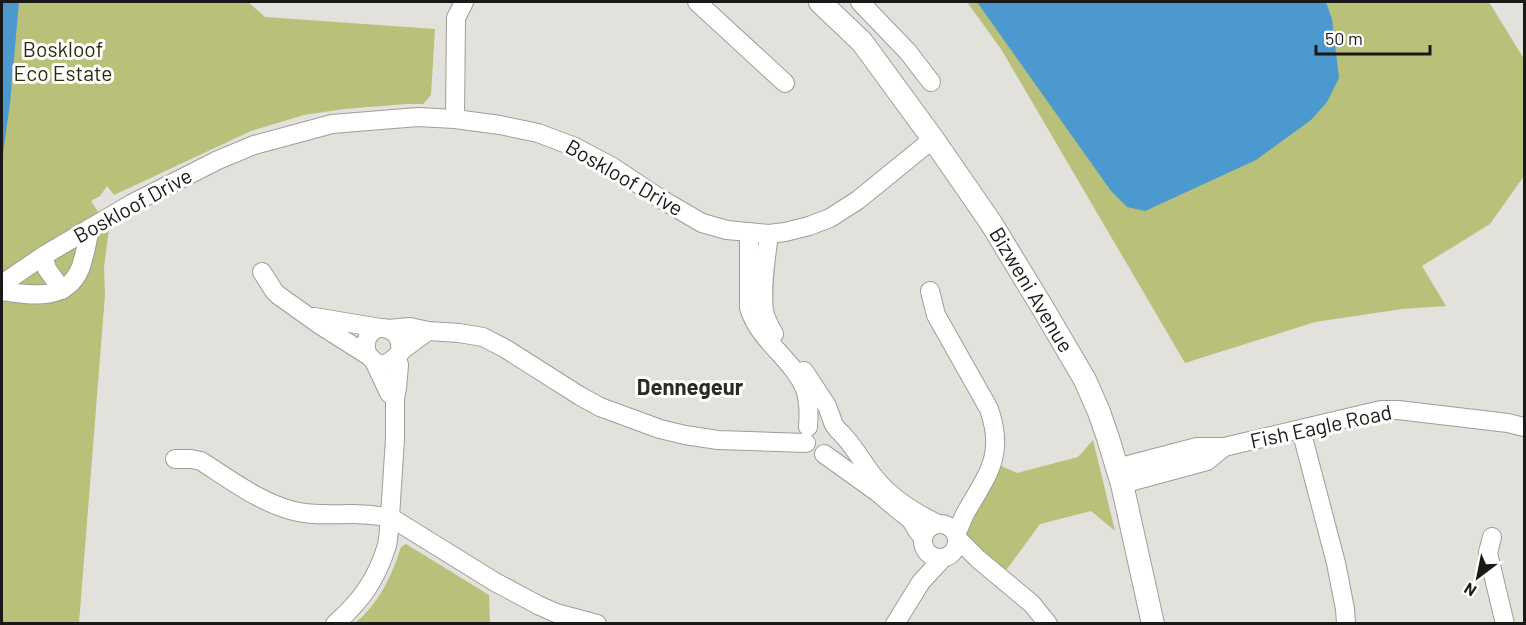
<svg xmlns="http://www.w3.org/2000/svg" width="1526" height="625" viewBox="0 0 1526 625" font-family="Barlow,sans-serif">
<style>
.green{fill:#b8c079}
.water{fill:#4b99cf}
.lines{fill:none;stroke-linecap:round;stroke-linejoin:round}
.minor-casing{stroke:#9e9d98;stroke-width:20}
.tertiary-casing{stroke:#9e9d98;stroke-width:24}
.minor{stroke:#fff;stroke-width:18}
.tertiary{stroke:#fff;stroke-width:22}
.labels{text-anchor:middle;stroke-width:6;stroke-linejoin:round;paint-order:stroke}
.park-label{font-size:21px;fill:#292c06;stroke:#fff}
.street-label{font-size:21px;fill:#191917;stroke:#fff}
.neighbourhood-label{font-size:22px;font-weight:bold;fill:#2b2a26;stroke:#fff}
</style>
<rect width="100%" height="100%" fill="#e3e1dc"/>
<!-- green -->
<g class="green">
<polygon points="2,2 248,2 265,17 435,29 431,95 423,104 406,104 344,109 304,115 251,131 114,195 107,186 100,196 91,201 109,229 104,267 105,295 79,623 2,623"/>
<polygon points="967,2 1489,2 1524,59 1524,176 1490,224 1422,266 1446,306 1402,309 1315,322 1185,363 1001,49"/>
<polygon points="1093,440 1115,531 1091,511 1040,524 1004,573 967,539 965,533 999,465 1017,473 1078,457"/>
<path d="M406,544L489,595L490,623H355C379,604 392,575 401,547Z"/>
</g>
<!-- water -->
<g class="water">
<polygon points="2,2 19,2 10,103 2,161"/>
<polygon points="977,2 1326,2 1332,19 1339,78 1327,102 1311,120 1256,160 1145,211 1127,207 1111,191"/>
</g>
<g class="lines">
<!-- minor casing -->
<g class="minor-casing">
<g id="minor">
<polyline points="697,2 785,83"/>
<polyline points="860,2 908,52 931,82"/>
<polyline points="455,119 456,18 464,2"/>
<path d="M749,232V308C759,341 792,358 805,389C809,401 809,414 808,427"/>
<path d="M769,234C766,257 761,289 764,311C766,320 770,327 774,334"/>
<polyline points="43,256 47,269 62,290"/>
<polyline points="262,272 274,291 278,295 320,325 369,356"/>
<polyline points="2,284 43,256 131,204 218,160 254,145 332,124 418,117 455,119 500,125 538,133 575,147 611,166 661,199 702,223 727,230 769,234 785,232 809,226 830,218 858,200 933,139"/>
<path d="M2,291C30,295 66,302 80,269C85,256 87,242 90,228"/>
<path d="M930,291L936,315L989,409C1005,455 988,474 966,512C962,519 960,527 956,534"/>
<polyline points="314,317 380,328"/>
<polyline points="388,329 410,327 428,331 459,333 483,337 506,349 580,396 600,407 660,429 685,435 718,440 806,443"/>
<path d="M400,352C404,323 367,320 366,345C365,350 367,354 371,358C385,374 395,356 405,348C413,342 420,337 428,331"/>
<polyline points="397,357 399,365 397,388 395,398 395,438 390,517 495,582 538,605 556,613 597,624"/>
<polyline points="374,361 389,393 395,398"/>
<polyline points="804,371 827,406 834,425"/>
<path d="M837,429C853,443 861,461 874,477C890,497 915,513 938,524"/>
<polyline points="1301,430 1336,563 1345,609 1346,624"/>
<polyline points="824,454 877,492 897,509 911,520 917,530 923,538"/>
<path d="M175,459H191L201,461C229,479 261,503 294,511C313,516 334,514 353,514C366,514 378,516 390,517C389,526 389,536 387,545C377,579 361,601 335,624"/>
<polyline points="1117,468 1197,447 1224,447 1381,410 1398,410 1508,423 1524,427"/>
<polyline points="1122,484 1207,461 1224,447"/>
<circle cx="940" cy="541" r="17"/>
<polyline points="1492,537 1488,553 1505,624"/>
<polyline points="958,539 978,559 1032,604 1048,624"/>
<polyline points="895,624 921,582 943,558"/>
</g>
</g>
<!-- tertiary casing -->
<g class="tertiary-casing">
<polyline id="tertiary" points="820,2 862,42 933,139 991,223 1044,310 1085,380 1099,412 1108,438 1122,484 1153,624"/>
</g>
<!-- minor -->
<use href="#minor" class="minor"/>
<!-- tertiary -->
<use href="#tertiary" class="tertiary"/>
</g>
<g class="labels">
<!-- park labels -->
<g class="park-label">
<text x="63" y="57">Boskloof<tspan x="63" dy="24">Eco Estate</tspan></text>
</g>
<!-- street labels -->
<g class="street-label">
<text transform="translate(624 178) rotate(30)" y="7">Boskloof Drive</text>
<text transform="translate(133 206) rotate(-29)" y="7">Boskloof Drive</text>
<text transform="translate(1031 290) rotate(59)" y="7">Bizweni Avenue</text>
<text transform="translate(1321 427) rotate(-12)" y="7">Fish Eagle Road</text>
</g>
<!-- neighbourhood labels -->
<g class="neighbourhood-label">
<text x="690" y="395">Dennegeur</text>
</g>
</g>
<!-- border -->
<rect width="1526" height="625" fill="none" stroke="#191917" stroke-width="6"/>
<!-- north arrow -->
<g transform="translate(1478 577) rotate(212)" stroke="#ffffff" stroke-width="4.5" paint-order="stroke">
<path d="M0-4.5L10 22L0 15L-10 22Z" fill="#191917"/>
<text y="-9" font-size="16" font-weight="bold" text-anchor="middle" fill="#191917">N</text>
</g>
<!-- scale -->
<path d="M1316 45v9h114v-9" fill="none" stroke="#191917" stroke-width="3"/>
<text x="1325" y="45" font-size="18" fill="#191917" stroke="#ffffff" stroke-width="4.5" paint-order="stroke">50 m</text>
</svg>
